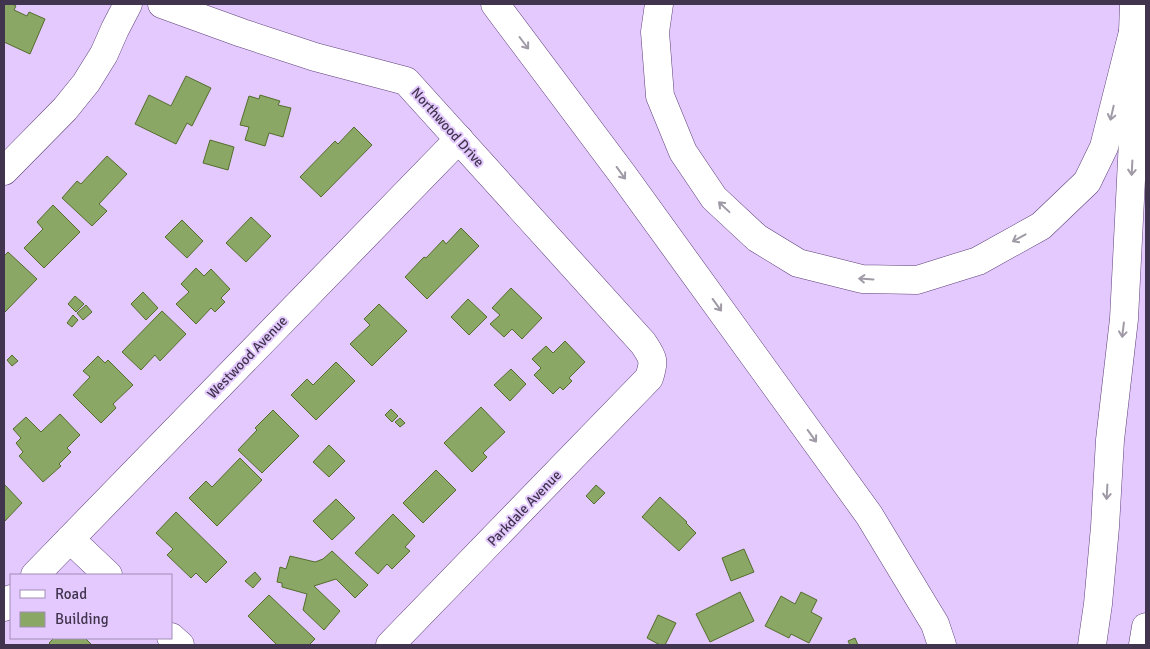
<svg xmlns="http://www.w3.org/2000/svg" width="1150" height="649" viewBox="0 0 1150 649" font-family="Signika,sans-serif">
<style>
.building{fill:#8ba765;stroke:#546d2c}
.lines{fill:none;stroke-linecap:round;stroke-linejoin:round}
.minor-casing{stroke:#5e4079;stroke-width:29}
.highway-casing{stroke:#5e4079;stroke-width:29}
.minor{stroke:#fff;stroke-width:28}
.highway{stroke:#fff;stroke-width:28}
.oneway{stroke:#a09aa6}
.labels{text-anchor:middle;stroke-width:4;stroke-linejoin:round;paint-order:stroke}
.street-label{font-size:14px;fill:#41344e;stroke:#e3c9fe}
</style>
<rect width="100%" height="100%" fill="#e3c9fe"/>
<!-- building -->
<g class="building">
<polygon points="4,4 12,4 16,6 14,10 27,16 29,12 45,19 30,54 4,42"/>
<polygon points="186,76 211,88 192,126 187,123 176,144 135,124 149,95 171,106"/>
<polygon points="260,95 280,101 278,105 291,108 283,137 269,133 265,146 245,140 249,127 240,125 249,96 259,99"/>
<polygon points="354,127 372,145 321,197 300,177 335,141 338,144"/>
<polygon points="210,140 234,147 228,170 203,163"/>
<polygon points="107,156 127,174 99,204 107,211 92,226 62,198 77,181 81,184"/>
<polygon points="53,205 80,232 44,268 24,248 43,229 37,222"/>
<polygon points="251,217 271,236 246,262 226,243"/>
<polygon points="182,220 203,241 187,258 165,237"/>
<polygon points="461,228 479,246 427,299 405,277 424,257 426,258 443,240 446,244"/>
<polygon points="8,252 37,279 4,313 4,256"/>
<polygon points="196,268 204,276 211,269 230,289 221,298 225,302 215,312 211,308 196,324 176,304 189,292 181,284"/>
<polygon points="511,288 542,318 522,339 512,329 504,337 490,324 500,315 492,308"/>
<polygon points="143,292 158,308 146,320 131,304"/>
<polygon points="75,296 84,304 76,312 68,304"/>
<polygon points="468,299 487,317 469,335 451,317"/>
<polygon points="379,304 407,331 372,366 350,344 370,325 364,319"/>
<polygon points="86,305 92,312 83,320 77,313"/>
<polygon points="162,311 186,334 160,361 155,355 141,370 122,352"/>
<polygon points="73,315 78,320 72,327 67,323"/>
<polygon points="565,341 585,362 569,378 572,381 563,390 560,387 553,394 534,375 541,368 532,359 546,346 553,353"/>
<polygon points="12,355 18,361 12,366 7,360"/>
<polygon points="98,356 105,363 108,360 133,385 113,404 116,408 101,423 73,395 90,377 83,371"/>
<polygon points="336,362 355,381 316,420 291,395 307,379 313,385"/>
<polygon points="511,369 526,384 510,401 494,385"/>
<polygon points="481,407 505,432 483,453 487,457 472,472 444,443"/>
<polygon points="391,409 398,416 392,422 385,415"/>
<polygon points="273,410 299,436 262,473 238,450 257,430 255,428"/>
<polygon points="60,414 80,435 67,448 71,452 59,464 61,466 43,482 19,456 23,452 16,443 21,438 13,429 26,417 41,432"/>
<polygon points="400,418 405,423 400,427 395,422"/>
<polygon points="329,445 345,461 329,477 313,462"/>
<polygon points="240,458 262,480 217,526 189,498 206,481 212,487"/>
<polygon points="436,470 456,490 423,523 403,503"/>
<polygon points="4,484 22,503 4,522"/>
<polygon points="596,485 605,493 594,504 586,496"/>
<polygon points="660,497 687,522 686,523 696,533 679,551 642,517"/>
<polygon points="336,499 355,518 332,540 313,521"/>
<polygon points="176,512 227,562 206,583 196,573 191,578 167,555 173,549 156,533"/>
<polygon points="393,514 415,536 405,547 410,551 392,569 387,564 378,574 355,553"/>
<polygon points="744,549 754,572 731,581 722,558"/>
<polygon points="332,551 368,585 355,598 336,579 314,586 340,611 324,630 303,610 307,594 282,587 282,583 277,582 280,567 286,569 290,556 315,562 323,559"/>
<polygon points="255,572 261,579 253,588 245,581"/>
<polygon points="740,592 754,621 710,642 696,614"/>
<polygon points="801,592 817,600 811,612 822,618 809,643 791,634 789,638 765,626 781,596 795,604"/>
<polygon points="269,595 315,639 309,645 275,645 276,644 248,616"/>
<polygon points="658,615 676,623 665,645 660,645 647,638"/>
<polygon points="54,638 85,638 92,645 51,645 49,643"/>
<polygon points="855,638 858,645 850,645 848,641"/>
</g>
<g class="lines">
<!-- minor casing -->
<g class="minor-casing">
<g id="minor">
<path d="M162,4L242,33L315,57L406,81L643,343C653,358 655,360 649,378L390,645"/>
<polyline points="4,171 65,109 86,83 104,54 115,29 128,4"/>
<polyline points="70,539 108,575"/>
<polyline points="35,575 459,139"/>
<polyline points="4,607 11,599"/>
<polyline points="171,637 180,645"/>
</g>
</g>
<!-- highway casing -->
<g class="highway-casing">
<g id="highway">
<polyline points="495,4 623,175 869,515 935,624 942,645"/>
<polyline points="659,4 655,32 660,96 683,152 714,198 757,238 798,263 862,279 917,280 978,261 1041,226 1087,182 1104,147 1133,32"/>
<polyline points="1092,645 1098,604 1105,527 1110,440 1124,319 1135,100 1133,32 1134,4"/>
<polyline points="1143,645 1146,627"/>
</g>
</g>
<!-- minor -->
<use href="#minor" class="minor"/>
<!-- highway -->
<use href="#highway" class="highway"/>
</g>
<!-- one-way arrows -->
<defs><path id="oneway-shaft" d="M-6 0H5M1.5-3L5.5 0L1.5 3" fill="none" stroke-width="1.6" stroke-linecap="round" stroke-linejoin="round" transform="scale(1.25)"/></defs>
<g class="oneway">
<use href="#oneway-shaft" transform="translate(524 43) rotate(53)"/>
<use href="#oneway-shaft" transform="translate(1112 113) rotate(103)"/>
<use href="#oneway-shaft" transform="translate(1132 168) rotate(93)"/>
<use href="#oneway-shaft" transform="translate(621 173) rotate(54)"/>
<use href="#oneway-shaft" transform="translate(724 207) rotate(-137)"/>
<use href="#oneway-shaft" transform="translate(1019 238) rotate(151)"/>
<use href="#oneway-shaft" transform="translate(866 279) rotate(-176)"/>
<use href="#oneway-shaft" transform="translate(717 305) rotate(54)"/>
<use href="#oneway-shaft" transform="translate(1123 330) rotate(97)"/>
<use href="#oneway-shaft" transform="translate(812 436) rotate(54)"/>
<use href="#oneway-shaft" transform="translate(1107 492) rotate(93)"/>
</g>
<g class="labels">
<!-- street labels -->
<g class="street-label">
<text transform="translate(448 127) rotate(48)" y="5">Northwood Drive</text>
<text transform="translate(247 357) rotate(-46)" y="5">Westwood Avenue</text>
<text transform="translate(524 508) rotate(-46)" y="5">Parkdale Avenue</text>
</g>
</g>
<!-- border -->
<rect width="1150" height="649" fill="none" stroke="#41344e" stroke-width="10"/>
<!-- legend -->
<rect x="10" y="574" width="162" height="65" fill="#e3c9fe" stroke="#a28db8"/>
<rect x="20" y="590" width="25" height="8" fill="#ffffff" stroke="#a28db8"/>
<text x="55" y="599" font-size="15" fill="#41344e">Road</text>
<rect x="20" y="612" width="25" height="15" fill="#8ba765" stroke="#a28db8"/>
<text x="55" y="624" font-size="15" fill="#41344e">Building</text>
</svg>
